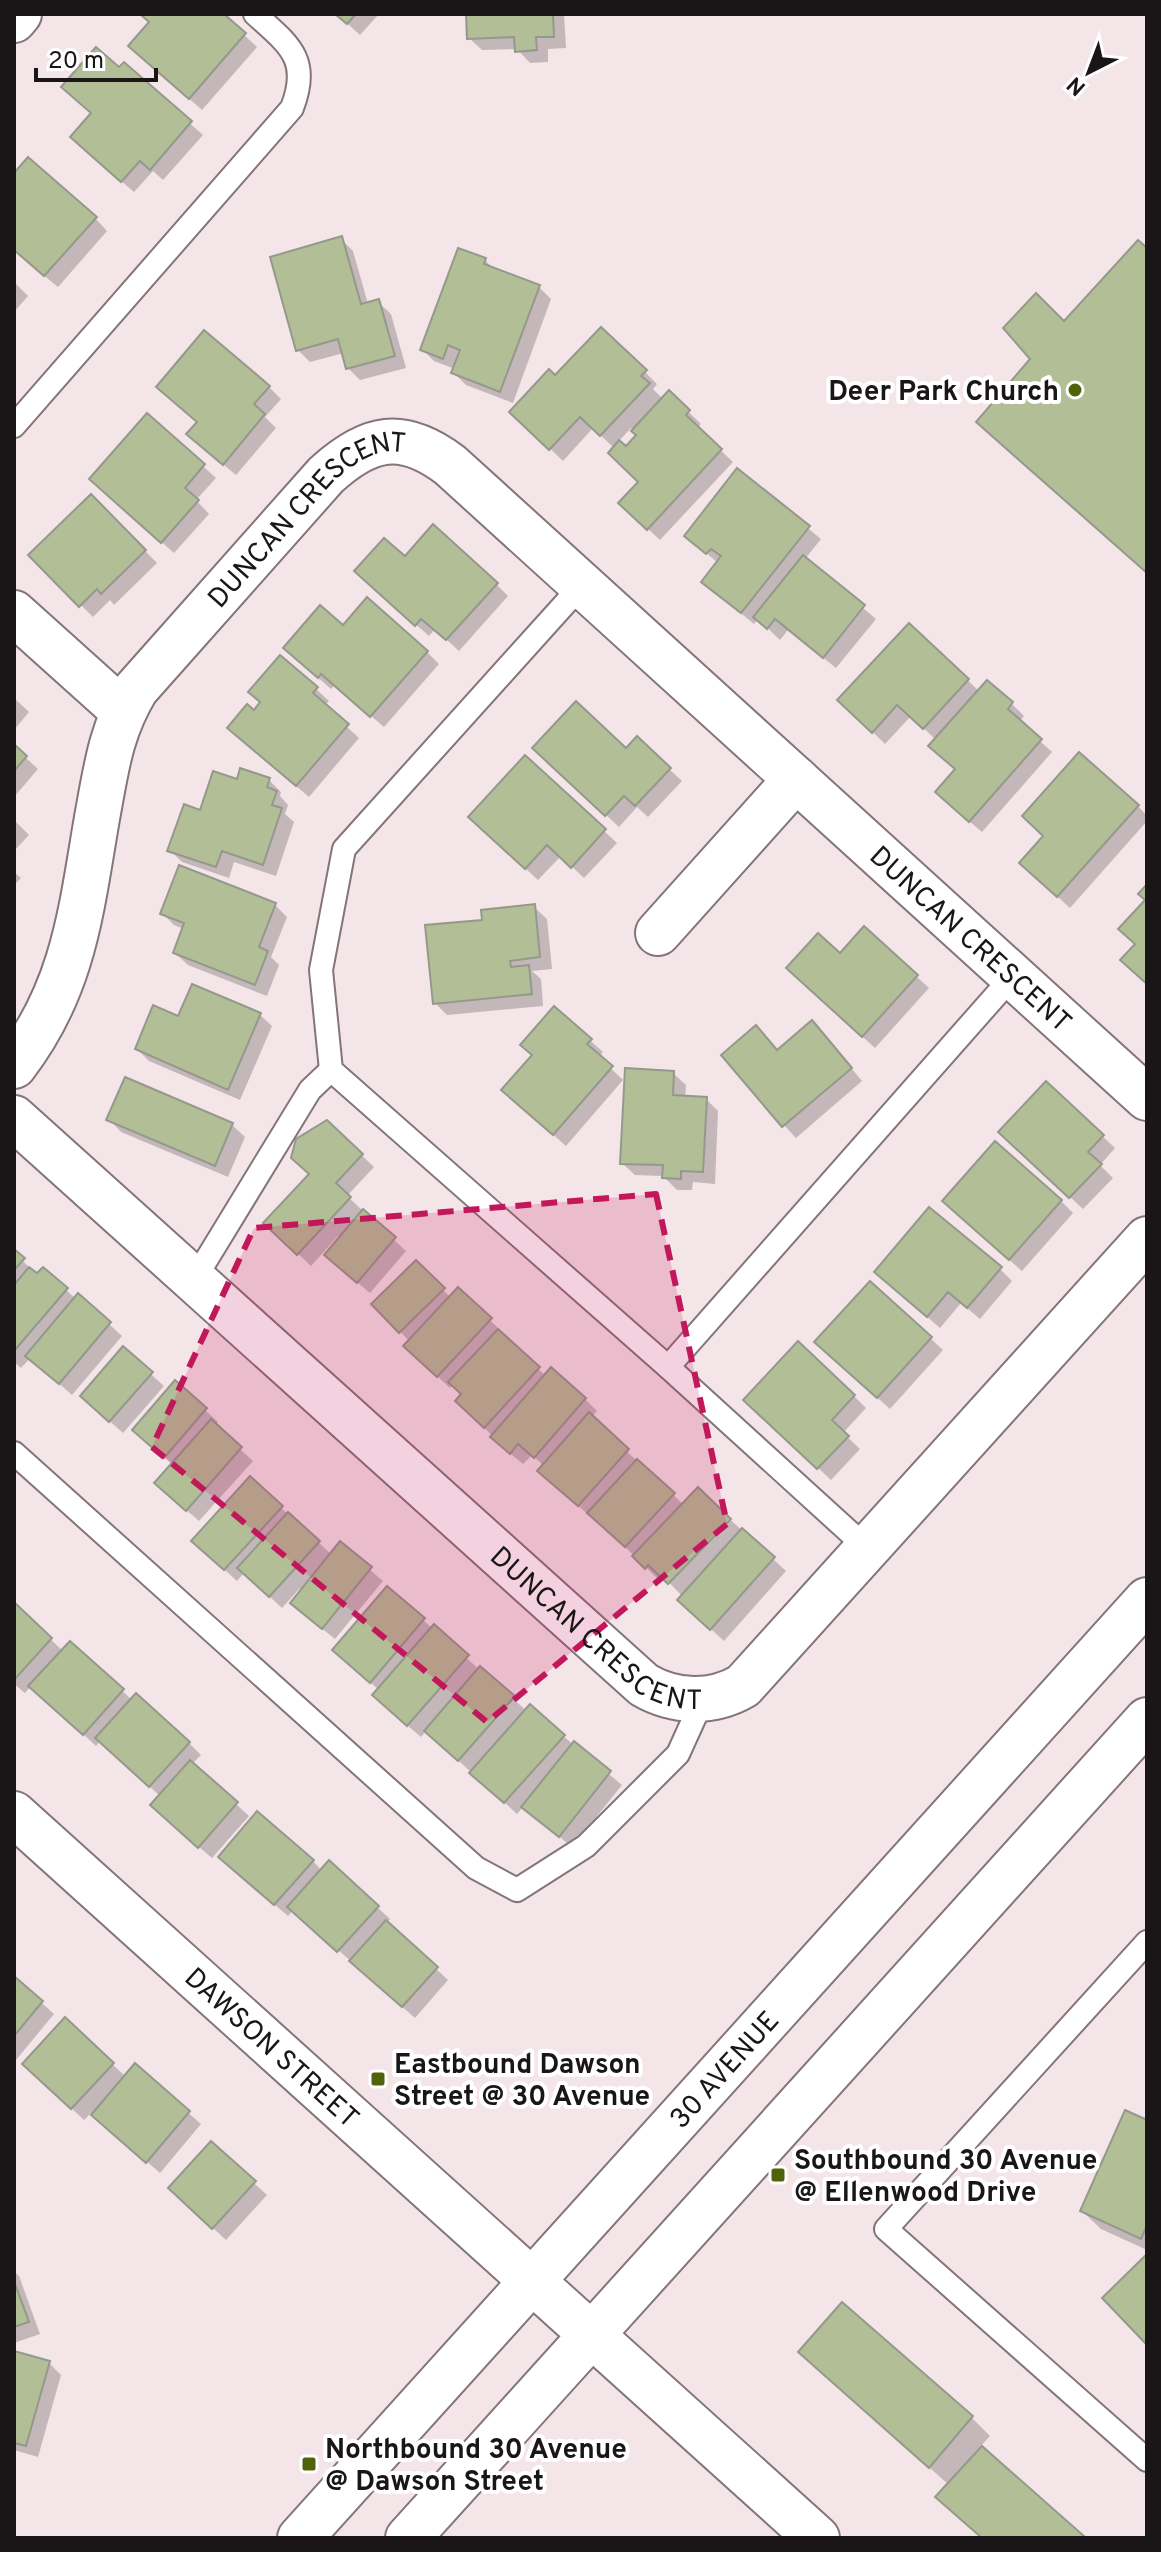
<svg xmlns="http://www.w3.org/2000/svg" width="1161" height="2552" viewBox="0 0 1161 2552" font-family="Overpass,sans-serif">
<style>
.shadow{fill:#0003;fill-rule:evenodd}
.building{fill:#b2be96;stroke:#95988c;stroke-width:2}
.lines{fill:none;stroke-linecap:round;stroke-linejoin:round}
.service-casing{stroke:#837579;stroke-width:26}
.minor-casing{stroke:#837579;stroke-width:48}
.tertiary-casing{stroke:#837579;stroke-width:48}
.secondary-casing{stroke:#837579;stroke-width:48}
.service{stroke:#fff;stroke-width:22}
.minor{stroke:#fff;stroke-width:44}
.tertiary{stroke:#fff;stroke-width:44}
.secondary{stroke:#fff;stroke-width:44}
.marked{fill:#c2185b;fill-opacity:0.2;stroke:#c2185b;stroke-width:6;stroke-dasharray:16 10;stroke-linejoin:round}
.poi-dot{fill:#51630a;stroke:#fff;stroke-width:3}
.labels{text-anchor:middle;stroke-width:8;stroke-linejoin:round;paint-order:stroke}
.poi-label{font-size:28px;font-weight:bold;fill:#1a1516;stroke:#fff;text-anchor:start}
.street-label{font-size:28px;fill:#1a1516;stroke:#fff}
</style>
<rect width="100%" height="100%" fill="#f4e5e9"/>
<!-- shadow -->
<g class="shadow">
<polygon points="142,14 221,14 257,47 202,110 143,58 151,23"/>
<polygon points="337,14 379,14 360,35"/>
<polygon points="468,14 564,14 566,48 548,49 548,62 530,63 517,49 482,50 469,38"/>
<polygon points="124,65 203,135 163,180 153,171 134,192 85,150 93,114"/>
<polygon points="14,176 95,218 107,231 58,287 14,251"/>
<polygon points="341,239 353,251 368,304 378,302 391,314 406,368 360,380 348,368 344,353 310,362 298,350"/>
<polygon points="485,260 496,271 539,287 551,299 513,403 466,385 454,373 455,369 434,361 422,349"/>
<polygon points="14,282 28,296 14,312"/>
<path d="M645,372L657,384L653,389L663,399L669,393L701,424L697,428L733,462L660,540L633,515L641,482L614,448L593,428L563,461L511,411L555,378ZM631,428L638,435L626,449L618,442Z"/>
<polygon points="269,387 281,399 265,417 276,428 236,475 201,446"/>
<polygon points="148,416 216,478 196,500 209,514 174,553 104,491"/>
<polygon points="738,471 821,539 805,559 876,619 836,668 788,630 780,640 758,619 754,624 703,582 718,563 686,536"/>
<polygon points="91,496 157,563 114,605 110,600 93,617 31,555"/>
<polygon points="405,559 496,584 508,596 459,651 435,629 429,636 369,583"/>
<polygon points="910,626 979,691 987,682 1012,704 1024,716 1019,722 1052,752 982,832 949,804 957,769 936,740 911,716 885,744 840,700"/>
<polygon points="343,627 427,652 439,664 384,727 335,685 331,689 298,660"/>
<polygon points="316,689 329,701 324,706 359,738 309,797 242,740 254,713"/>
<polygon points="14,698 29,712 14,730"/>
<polygon points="14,747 38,769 14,797"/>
<polygon points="626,751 669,769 682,781 648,817 637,807 619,827 547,760"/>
<polygon points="525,758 617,843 584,878 561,856 538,880 483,829"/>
<polygon points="269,780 281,792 280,796 288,805 285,814 294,822 276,876 234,862 229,878 182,862 170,850 201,812 238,781"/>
<polygon points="1138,806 1147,816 1147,821 1070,908 1034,875 1046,836"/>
<polygon points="14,820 29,835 14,851"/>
<polygon points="14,872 21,878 14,885"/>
<polygon points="275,905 287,917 271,957 279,965 267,996 188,965 175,953 184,929 174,925 162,913"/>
<polygon points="534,907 547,919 552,969 532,971 541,979 543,1006 447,1015 435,1003 484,922"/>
<polygon points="864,929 929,988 875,1048 801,981 840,956"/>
<polygon points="554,1008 603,1052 599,1057 623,1080 566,1146 516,1102"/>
<polygon points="259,1014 272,1026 240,1100 149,1061 137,1049 179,1019"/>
<polygon points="824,1035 862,1081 796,1138 784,1125 778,1052"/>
<polygon points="673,1073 686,1085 685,1098 706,1099 718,1111 715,1184 693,1182 692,1190 677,1190 663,1176 635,1175 622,1163"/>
<polygon points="126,1080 232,1125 245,1137 228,1177 121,1132 109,1119"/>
<polygon points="1046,1084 1115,1148 1100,1165 1113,1178 1083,1209 1013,1144"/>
<polygon points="327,1122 374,1167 347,1196 406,1251 370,1293 339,1267 341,1239 338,1236 311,1266 278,1235 311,1175"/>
<polygon points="1061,1201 1073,1213 1022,1271 957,1213"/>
<polygon points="14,1251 34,1273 66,1290 76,1299 78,1296 122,1336 72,1395 30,1358 21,1368 14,1362"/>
<polygon points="416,1262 451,1298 490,1320 502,1332 500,1334 546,1376 585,1399 597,1411 591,1418 684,1505 698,1490 786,1571 724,1641 692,1612 682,1596 662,1575 658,1579 592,1515 591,1517 552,1483 544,1466 532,1455 523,1464 505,1449 470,1413 464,1394 454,1384 450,1388 418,1358 410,1342 374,1304"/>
<polygon points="1000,1269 1012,1281 980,1319 961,1303 940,1328 889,1284"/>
<polygon points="930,1338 943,1350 890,1409 829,1354"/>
<polygon points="123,1349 164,1386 123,1433 95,1408"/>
<polygon points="176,1383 218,1422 215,1426 253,1461 199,1521 169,1495 173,1465 147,1442"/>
<polygon points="854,1396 866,1408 843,1433 860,1449 831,1480 758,1412"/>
<polygon points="250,1479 332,1555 340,1544 383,1581 335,1639 305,1615 302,1590 300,1588 282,1608 244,1573 237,1581 206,1553"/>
<polygon points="14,1605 63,1651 70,1643 132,1700 189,1743 201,1755 192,1764 249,1816 212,1858 164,1817 160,1796 100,1741 96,1746 31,1686 25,1693 14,1684"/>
<polygon points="423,1620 527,1711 563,1736 622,1785 572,1847 523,1807 517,1814 426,1731 421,1737 387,1708 379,1690 347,1662"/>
<polygon points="313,1861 322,1871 329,1863 390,1919 387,1923 448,1980 415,2018 293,1910 288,1916 233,1869"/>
<polygon points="14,1978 54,2014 16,2060 14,2058"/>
<polygon points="65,2020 126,2077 135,2066 201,2124 160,2173 91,2113 84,2120 37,2076"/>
<polygon points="1147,2122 1147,2250 1101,2229 1082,2211"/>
<polygon points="211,2144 267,2195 226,2240 183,2200"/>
<polygon points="14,2271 19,2276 40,2334 14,2343"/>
<polygon points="800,2352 972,2418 990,2436 980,2447 1082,2538 982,2538 956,2515 949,2485"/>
<polygon points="14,2353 49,2363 61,2375 38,2457 14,2450"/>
</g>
<!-- building -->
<g class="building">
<polygon points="140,14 224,14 246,33 189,99 128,46 149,22"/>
<polygon points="335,14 356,14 347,24"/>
<polygon points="466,14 553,14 554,37 536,37 537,50 515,52 514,37 467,39"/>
<polygon points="96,47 119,67 124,62 192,121 150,170 140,161 121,182 70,137 91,113 61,87"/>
<polygon points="28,157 97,217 44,276 14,250 14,173"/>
<polygon points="342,236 361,304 379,299 395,356 346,369 338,339 296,351 270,257"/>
<polygon points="1138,240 1147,248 1147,573 976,422 1030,359 1003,328 1036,293 1064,321"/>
<polygon points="458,248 486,258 484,264 540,285 500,392 451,373 460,350 448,345 443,359 420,350"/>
<polygon points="601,327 647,370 641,376 650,383 600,436 580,417 549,450 509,412 549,369 555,375"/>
<polygon points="204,330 270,386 254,404 265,414 223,465 186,434 197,422 156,387"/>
<polygon points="669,390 690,410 686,415 722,449 647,530 618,503 638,482 608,453 619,440 626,446 636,435 631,431"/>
<polygon points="147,413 205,464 185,488 199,500 161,543 89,479"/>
<polygon points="737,468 810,526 741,613 701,582 721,556 711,549 706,554 684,536"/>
<polygon points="91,494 146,550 101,594 97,589 79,607 28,555"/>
<polygon points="433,524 498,583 446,640 421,619 415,626 354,571 384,538 405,556"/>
<polygon points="803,555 865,605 823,658 775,619 767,629 753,617"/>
<polygon points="367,597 428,651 370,717 321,674 318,678 283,648 320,605 343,625"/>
<polygon points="909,623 969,679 923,729 897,705 872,733 837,700"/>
<polygon points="280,655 318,687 313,693 349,724 296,786 227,728 247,704 254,710 260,702 248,692"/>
<polygon points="987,680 1013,702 1008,709 1042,739 969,822 935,792 955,769 928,746"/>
<polygon points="576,701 626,748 637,736 671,768 635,806 624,796 605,816 532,748"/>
<polygon points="14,744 27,756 14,771"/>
<polygon points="1079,752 1139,805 1057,897 1019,863 1043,836 1022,816"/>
<polygon points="525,755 606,829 571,868 547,845 525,869 468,817"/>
<polygon points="240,768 270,778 267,787 277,791 272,805 282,808 263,865 222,851 216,867 167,851 184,804 200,810 213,771 237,779"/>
<polygon points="179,865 276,903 259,947 268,951 255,985 173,953 184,923 160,914"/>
<polygon points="1147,884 1147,984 1120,960 1135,944 1118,929 1145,900 1138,894"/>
<polygon points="535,904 540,957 510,961 511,967 529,965 532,994 433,1004 425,925 482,920 481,910"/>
<polygon points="864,926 918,975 862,1037 786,968 818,933 840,953"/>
<polygon points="192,984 261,1013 228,1090 135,1049 153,1005 178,1016"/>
<polygon points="554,1006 592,1039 587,1044 613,1066 553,1135 501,1090 532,1055 520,1045"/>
<polygon points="812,1020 852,1068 782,1127 721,1055 756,1025 777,1050"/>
<polygon points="625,1068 674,1071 673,1095 707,1097 703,1172 681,1171 681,1179 662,1178 663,1165 620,1164"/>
<polygon points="125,1077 233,1123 215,1166 106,1120"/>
<polygon points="1046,1081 1104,1135 1088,1152 1102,1164 1069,1198 998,1132"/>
<polygon points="327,1120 363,1154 336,1183 351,1197 297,1255 263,1223 309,1174 291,1158 296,1139"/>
<polygon points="995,1141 1062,1200 1009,1260 942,1201"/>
<polygon points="929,1207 1002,1267 967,1308 948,1292 927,1317 874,1272"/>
<polygon points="363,1209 396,1237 357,1283 324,1255"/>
<polygon points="14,1249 25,1258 14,1270"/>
<polygon points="416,1260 445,1288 399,1333 371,1304"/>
<polygon points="29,1267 37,1273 43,1267 68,1288 14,1351 14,1285"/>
<polygon points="870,1281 932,1337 877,1398 814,1342"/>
<polygon points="458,1287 492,1318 437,1377 403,1346"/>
<polygon points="78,1293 111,1322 59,1384 25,1356"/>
<polygon points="498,1329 540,1367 484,1428 455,1401 461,1394 448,1382"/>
<polygon points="798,1341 855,1395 832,1420 849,1436 817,1469 743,1400"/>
<polygon points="123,1346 153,1372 109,1422 80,1396"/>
<polygon points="551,1367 586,1398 534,1458 518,1444 510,1454 490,1437"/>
<polygon points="175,1380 207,1408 164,1458 132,1430"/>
<polygon points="589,1412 629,1449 578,1506 537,1471"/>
<polygon points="211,1419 242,1447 186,1511 154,1483"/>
<polygon points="637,1459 675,1493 625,1547 587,1513"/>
<polygon points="250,1476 283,1506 224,1570 191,1541"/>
<polygon points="698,1487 731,1519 668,1584 648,1565 645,1569 632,1556"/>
<polygon points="288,1512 320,1541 269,1597 237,1568"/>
<polygon points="742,1528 775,1557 710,1630 677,1600"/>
<polygon points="340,1541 372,1567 322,1629 290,1603"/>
<polygon points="387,1586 425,1618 370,1683 332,1650"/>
<polygon points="14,1602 52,1638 14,1680"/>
<polygon points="434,1624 469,1655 407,1726 372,1695"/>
<polygon points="70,1641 124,1689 83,1735 28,1686"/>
<polygon points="480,1666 515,1696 458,1761 424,1731"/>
<polygon points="136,1693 190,1742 149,1787 95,1738"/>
<polygon points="530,1704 565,1735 504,1803 469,1773"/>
<polygon points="574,1741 611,1771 559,1837 521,1807"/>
<polygon points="190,1760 238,1802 198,1848 150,1805"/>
<polygon points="257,1811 314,1860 274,1905 218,1857"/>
<polygon points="329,1860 379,1906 337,1952 287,1907"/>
<polygon points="386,1920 438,1967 402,2007 349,1961"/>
<polygon points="14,1976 43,2001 14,2036"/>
<polygon points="65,2017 114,2063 71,2109 22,2064"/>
<polygon points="135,2063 190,2111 146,2163 91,2115"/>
<polygon points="1125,2110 1147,2120 1147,2225 1141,2239 1080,2211"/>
<polygon points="211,2141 256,2181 212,2229 168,2188"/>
<polygon points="1147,2254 1147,2345 1102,2298"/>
<polygon points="14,2281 29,2322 14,2327"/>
<polygon points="842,2302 973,2416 929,2468 798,2352"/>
<polygon points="14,2351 50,2361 26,2446 14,2443"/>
<polygon points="982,2446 1085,2537 982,2538 935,2497"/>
</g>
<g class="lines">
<!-- service casing -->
<g class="service-casing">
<g id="service">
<path d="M14,426L292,108C311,59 289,45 255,14"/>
<polyline points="581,586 344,849 321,970 331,1070 668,1367 868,1549"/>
<polyline points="194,1280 310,1090 331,1070"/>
<polyline points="668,1367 1013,976"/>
<polyline points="14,1453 476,1868 517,1890 586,1846 678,1754 703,1699"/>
<polyline points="1147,1942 886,2229 1147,2460"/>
</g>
</g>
<!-- minor casing -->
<g class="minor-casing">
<g id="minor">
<polyline points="14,20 19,14"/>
<polyline points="14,613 123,711"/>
<polyline points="658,933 796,779"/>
<path id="s1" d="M14,1066C74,988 81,911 97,818C106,770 110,732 136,689L326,475C369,436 402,429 450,465L1147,1098"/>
<path id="s2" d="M14,1118L644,1685C675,1703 712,1704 743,1686L1147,1239"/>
</g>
</g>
<!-- tertiary casing -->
<g class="tertiary-casing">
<g id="tertiary">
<path id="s3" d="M14,1814L817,2538"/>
</g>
</g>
<!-- secondary casing -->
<g class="secondary-casing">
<g id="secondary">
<path id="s4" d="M300,2538L1147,1600"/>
<polyline points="408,2538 1147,1720"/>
</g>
</g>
<!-- service -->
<use href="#service" class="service"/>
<!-- minor -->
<use href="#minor" class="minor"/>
<!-- tertiary -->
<use href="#tertiary" class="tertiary"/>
<!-- secondary -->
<use href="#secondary" class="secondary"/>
</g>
<!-- marked area -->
<path class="marked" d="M656,1194L727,1524L487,1722L152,1447L254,1228Z"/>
<!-- markers -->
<g class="poi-dot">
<circle cx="1075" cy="390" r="8"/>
<rect x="370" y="2071" width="16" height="16" rx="4"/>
<rect x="770" y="2167" width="16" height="16" rx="4"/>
<rect x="301" y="2456" width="16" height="16" rx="4"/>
</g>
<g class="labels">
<!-- poi labels -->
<g class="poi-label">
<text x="1059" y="400" text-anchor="end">Deer Park Church</text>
<text x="394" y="2073">Eastbound Dawson<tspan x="394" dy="32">Street @ 30 Avenue</tspan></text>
<text x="794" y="2169">Southbound 30 Avenue<tspan x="794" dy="32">@ Ellenwood Drive</tspan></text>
<text x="325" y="2458">Northbound 30 Avenue<tspan x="325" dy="32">@ Dawson Street</tspan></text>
</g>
<!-- street labels -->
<g class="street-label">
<text dy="10" stroke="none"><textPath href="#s1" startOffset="646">DUNCAN CRESCENT</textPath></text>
<text dy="10" stroke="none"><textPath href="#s1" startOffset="1530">DUNCAN CRESCENT</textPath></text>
<text dy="10" stroke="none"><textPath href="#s2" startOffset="778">DUNCAN CRESCENT</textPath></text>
<text dy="10" stroke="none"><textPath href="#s3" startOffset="348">DAWSON STREET</textPath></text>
<text dy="10" stroke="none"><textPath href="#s4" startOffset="632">30 AVENUE</textPath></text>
</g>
</g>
<!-- border -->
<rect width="1161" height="2552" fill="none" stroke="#1a1516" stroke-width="32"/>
<!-- north arrow -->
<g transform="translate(1089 72) rotate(222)" stroke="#ffffff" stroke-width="6" paint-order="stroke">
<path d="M0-6L14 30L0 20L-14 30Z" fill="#1a1516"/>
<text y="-12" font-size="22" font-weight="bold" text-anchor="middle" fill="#1a1516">N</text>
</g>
<!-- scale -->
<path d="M36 68v12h120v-12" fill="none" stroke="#1a1516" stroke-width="4"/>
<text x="48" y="68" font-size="24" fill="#1a1516" stroke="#ffffff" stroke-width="6" paint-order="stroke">20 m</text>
</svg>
